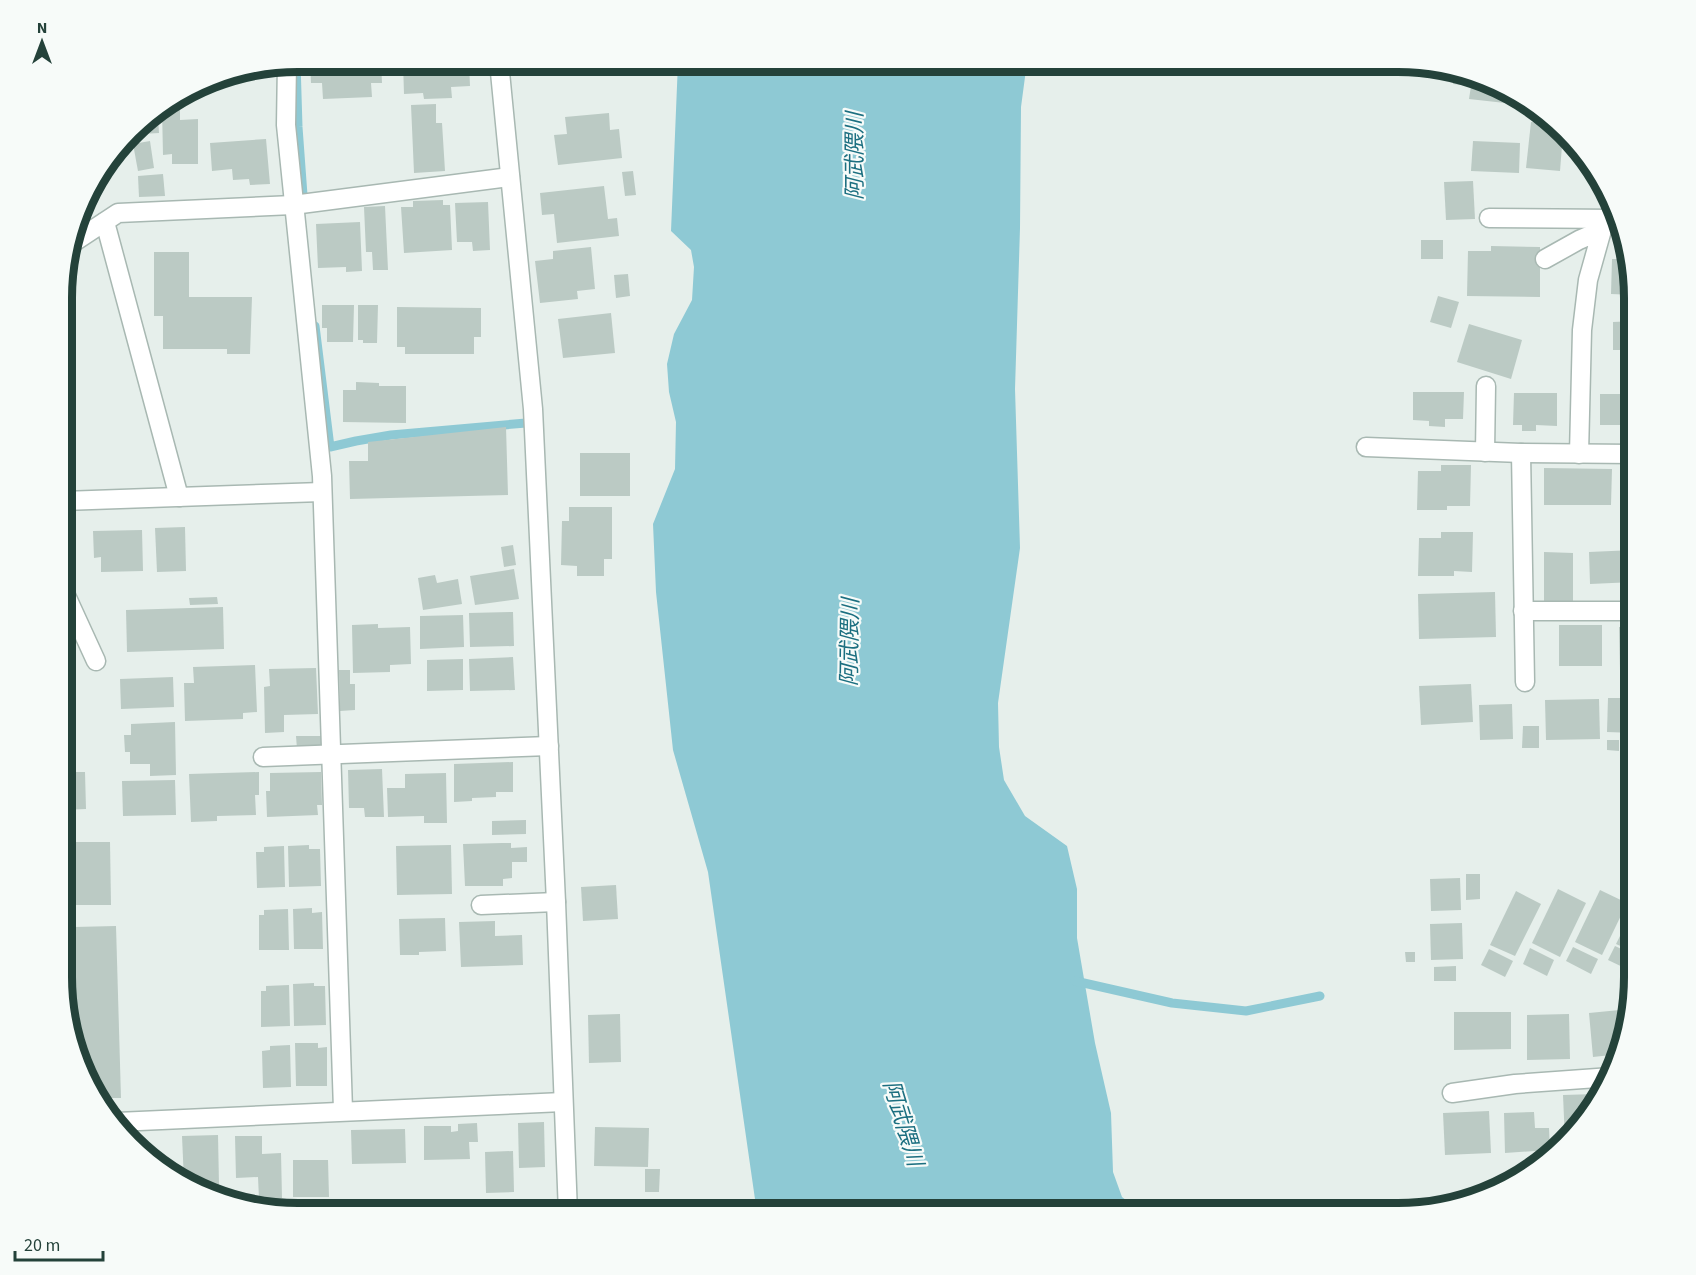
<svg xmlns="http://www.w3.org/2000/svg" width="1696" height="1275" viewBox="0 0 1696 1275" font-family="'Source Sans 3','Noto Sans JP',sans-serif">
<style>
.water{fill:#8ec9d4}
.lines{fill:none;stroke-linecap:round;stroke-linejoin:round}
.stream{stroke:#8ec9d4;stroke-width:9}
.building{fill:#bbcac4}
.minor-casing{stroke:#a8b8b2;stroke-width:21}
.minor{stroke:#fff;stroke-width:18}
.labels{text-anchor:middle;stroke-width:4.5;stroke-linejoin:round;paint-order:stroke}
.water-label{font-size:22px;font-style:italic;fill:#1c6f80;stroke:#f7fbf9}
.rim{fill:none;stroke:#24423a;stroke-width:8}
</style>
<rect width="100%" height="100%" fill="#e6efeb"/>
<!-- water -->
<polygon class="water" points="678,62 1027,62 1021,107 1020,228 1015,389 1020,548 998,703 999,747 1004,780 1025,816 1067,846 1077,889 1077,938 1095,1043 1111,1113 1113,1172 1122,1197 1142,1213 757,1213 708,872 673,750 656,592 653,524 675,469 676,422 669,392 667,364 674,334 692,300 694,267 691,250 671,231"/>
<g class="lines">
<!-- stream -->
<g class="stream">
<polyline points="296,62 298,127 303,195"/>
<polyline points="315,326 330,447 356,441 391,435 526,423"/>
<polyline points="1075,981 1172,1003 1246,1011 1320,996"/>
</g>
</g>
<!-- building -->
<g class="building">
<polygon points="310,62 381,62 382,83 371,83 372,97 323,99 322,83 311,83"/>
<polygon points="403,62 469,62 470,86 451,87 452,98 424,99 423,93 404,94"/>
<polygon points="1454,72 1488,79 1507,91 1505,103 1469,99 1471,86 1453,84"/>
<polygon points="436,104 436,123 442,123 445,171 414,173 411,105"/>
<polygon points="180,108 180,120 198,119 198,164 172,164 172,154 163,155 162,109"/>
<polygon points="609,113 610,130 619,129 622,158 558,165 554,135 567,134 565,117"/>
<polygon points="158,117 159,133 142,134 141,122 142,120"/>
<polygon points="1531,122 1557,124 1563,133 1560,171 1526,168"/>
<polygon points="266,139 270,184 250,185 249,179 233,180 232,169 212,171 210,143"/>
<polygon points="150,141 154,168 138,171 133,144"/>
<polygon points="1473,141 1520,143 1519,173 1471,171"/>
<polygon points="633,171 636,195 625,196 622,172"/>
<polygon points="163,174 165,196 139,197 138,176"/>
<polygon points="1473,181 1475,219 1446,220 1444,182"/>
<polygon points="604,186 608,219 617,218 619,236 557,243 554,214 542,215 540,193"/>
<polygon points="443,200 443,205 450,205 452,250 404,253 401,207 413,207 413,201"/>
<polygon points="488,202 490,250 473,251 472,242 457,242 455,203"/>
<polygon points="385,206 388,270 373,270 372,252 366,252 364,207"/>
<polygon points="360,222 362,271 346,272 346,267 318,268 316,224"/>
<rect x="1421" y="240" width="22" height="19"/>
<polygon points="1491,246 1540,247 1540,297 1467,296 1468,251 1491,251"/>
<polygon points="591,247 595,289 577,291 578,299 540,303 535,261 553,259 553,251"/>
<polygon points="154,252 189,252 189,297 252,297 250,354 227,354 227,349 163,349 163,316 154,316"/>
<polygon points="1612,259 1625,259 1634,295 1611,294"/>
<polygon points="628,274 630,296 616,298 614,275"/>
<polygon points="1438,296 1459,302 1451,328 1430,322"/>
<polygon points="322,305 354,305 353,342 327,342 327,328 322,328"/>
<polygon points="358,305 378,305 377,343 363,343 363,340 358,340"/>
<polygon points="397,307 481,308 481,337 474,337 474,354 405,354 405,347 397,347"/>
<polygon points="611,313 615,353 563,358 558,319"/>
<polygon points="1634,321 1634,350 1613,350 1613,322"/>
<polygon points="1469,324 1522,340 1511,379 1457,362"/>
<polygon points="356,382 379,383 379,386 406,386 406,423 343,422 343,390 356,390"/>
<polygon points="1413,392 1464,392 1463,419 1445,419 1445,427 1429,426 1429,421 1413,420"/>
<polygon points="1514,393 1557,393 1557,426 1536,425 1536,431 1522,431 1522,425 1513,425"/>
<polygon points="1600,394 1633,394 1634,425 1600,425"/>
<polygon points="506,427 508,495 350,499 349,461 368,461 368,442"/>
<rect x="580" y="453" width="50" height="43"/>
<polygon points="1441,465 1471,465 1470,506 1447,506 1447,510 1417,510 1418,471 1441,471"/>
<polygon points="1544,468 1612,469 1611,505 1544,505"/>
<polygon points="569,507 612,507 612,559 604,559 604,576 577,576 577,566 561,565 562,521 569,521"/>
<polygon points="185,527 186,571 157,572 155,528"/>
<polygon points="142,530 143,571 101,572 101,557 94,558 93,531"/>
<polygon points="1441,532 1473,532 1472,572 1454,571 1454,576 1418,576 1419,538 1441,538"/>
<polygon points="513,545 516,565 504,567 501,547"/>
<polygon points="1634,550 1634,582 1590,584 1589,552"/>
<polygon points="1544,552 1573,553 1573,601 1544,601"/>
<polygon points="514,569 519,599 475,605 470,576"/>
<polygon points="435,575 437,583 458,579 462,604 423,610 418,578"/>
<polygon points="1495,592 1496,637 1419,639 1418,594"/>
<polygon points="217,597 218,604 190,605 189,598"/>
<polygon points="223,607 224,649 127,652 126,610"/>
<polygon points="513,612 514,646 470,647 469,613"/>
<polygon points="463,615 464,647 420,649 420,616"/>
<polygon points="378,624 378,628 410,627 411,664 390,665 390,672 353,673 352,625"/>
<rect x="1559" y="625" width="43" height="41"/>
<polygon points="1619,627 1634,627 1634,671 1620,671"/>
<polygon points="513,657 515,690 470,691 469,659"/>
<polygon points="463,659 463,690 427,691 427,660"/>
<polygon points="255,665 257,712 243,713 243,719 185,721 184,683 194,683 193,667"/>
<polygon points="316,668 318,714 284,715 284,732 265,733 264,687 270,686 269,669"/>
<polygon points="339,670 350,670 350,684 355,684 355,710 340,711"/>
<polygon points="173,677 174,707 121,709 120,679"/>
<polygon points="1471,684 1473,722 1421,725 1419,686"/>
<polygon points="1608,698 1634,698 1634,733 1607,732"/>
<polygon points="1599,699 1600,739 1546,740 1545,700"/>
<polygon points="1512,704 1513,739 1480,740 1479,705"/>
<polygon points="175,722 176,775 150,776 150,764 130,764 130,752 125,752 124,735 131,735 131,724"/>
<polygon points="1523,726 1539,726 1539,748 1522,748"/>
<polygon points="296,736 321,736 321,748 297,749"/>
<polygon points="1607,740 1619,740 1619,751 1607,750"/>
<polygon points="513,762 513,792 496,792 496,797 472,798 472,801 454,802 454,764"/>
<polygon points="63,768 75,768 75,772 85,772 86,809 62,810"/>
<polygon points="382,769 384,817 365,817 364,808 349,808 348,770"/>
<polygon points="259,772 259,795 255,795 256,815 217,816 217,821 191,822 189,774"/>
<polygon points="321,772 322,805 317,805 318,815 267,817 266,791 270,791 270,773"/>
<polygon points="446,773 447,823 424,823 424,816 388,817 387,788 405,788 405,774"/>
<polygon points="175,780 176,815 123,816 122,781"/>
<polygon points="526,820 526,834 492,835 492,821"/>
<polygon points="69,842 110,842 111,905 69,905"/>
<polygon points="502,843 511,843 511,848 527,847 527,862 512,862 512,878 503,879 503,886 465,886 463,844"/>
<polygon points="309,845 309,849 320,849 321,886 289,887 288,846"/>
<polygon points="451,845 452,894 397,895 396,846"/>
<polygon points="284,846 285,887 257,888 256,852 264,852 264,847"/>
<polygon points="1466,874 1480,874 1480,899 1466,900"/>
<polygon points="1460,878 1461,910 1431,911 1430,879"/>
<polygon points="616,885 618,919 583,921 581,887"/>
<polygon points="1558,889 1586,903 1560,957 1532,943"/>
<polygon points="1600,890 1627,903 1602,955 1575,942"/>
<polygon points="1516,891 1541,904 1515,956 1490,945"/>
<polygon points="312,908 312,913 322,912 323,949 294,949 293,909"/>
<polygon points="288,909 289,950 259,950 259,915 264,915 264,910"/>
<polygon points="445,918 446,951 419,952 419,955 400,955 399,919"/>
<polygon points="495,921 495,936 522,935 523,965 461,967 459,922"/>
<polygon points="1627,922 1634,926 1634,952 1616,944"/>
<polygon points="1462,923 1463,959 1431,960 1430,924"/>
<polygon points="116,926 121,1098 99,1098 86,1082 77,1048 74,927"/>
<polygon points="1615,946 1634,955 1634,966 1631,971 1608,960"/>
<polygon points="1573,947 1598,959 1591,974 1566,961"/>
<polygon points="1530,948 1554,960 1547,976 1523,964"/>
<polygon points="1489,949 1513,961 1505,977 1481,965"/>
<polygon points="1405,952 1415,952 1415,962 1406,962"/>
<polygon points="1456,966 1456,981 1434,981 1434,967"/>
<polygon points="314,983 314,986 325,986 326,1025 294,1026 293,984"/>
<polygon points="289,985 290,1026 261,1027 261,991 266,991 266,986"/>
<polygon points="1630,1009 1620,1054 1593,1057 1589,1013"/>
<polygon points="1454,1012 1511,1012 1511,1049 1454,1050"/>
<polygon points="620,1014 621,1062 589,1063 588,1015"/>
<polygon points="1569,1014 1570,1059 1527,1060 1527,1015"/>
<polygon points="295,1043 318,1043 318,1048 327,1047 327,1086 296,1086"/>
<polygon points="290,1045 291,1087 263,1088 262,1051 270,1050 270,1046"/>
<polygon points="1596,1094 1596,1100 1576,1133 1565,1141 1563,1095"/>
<polygon points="1489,1111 1491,1153 1445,1155 1443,1113"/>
<polygon points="1534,1112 1535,1128 1549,1128 1550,1150 1505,1153 1504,1113"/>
<polygon points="544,1122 545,1167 519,1168 518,1123"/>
<polygon points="477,1123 478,1142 469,1142 470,1159 424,1160 424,1126 451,1126 451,1132 458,1131 458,1124"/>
<polygon points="595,1127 649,1128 648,1167 594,1166"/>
<polygon points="405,1129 406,1163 352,1164 351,1130"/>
<polygon points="218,1135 219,1185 192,1185 184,1181 182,1136"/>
<polygon points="235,1136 262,1136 262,1154 281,1153 282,1198 259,1199 258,1177 236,1178"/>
<polygon points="513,1151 514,1192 486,1193 485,1152"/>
<polygon points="293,1160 328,1160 329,1197 293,1197"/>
<polygon points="645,1169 660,1169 659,1192 645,1192"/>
<polygon points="538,1199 539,1213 486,1213 486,1201"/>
<polygon points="481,1200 481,1213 438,1213 437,1201"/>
<polygon points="594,1201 649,1201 649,1213 593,1213"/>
</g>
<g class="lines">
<!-- minor casing -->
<g class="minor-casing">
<g id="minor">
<polyline points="499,62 533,409 556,902 568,1213"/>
<polyline points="287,63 286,125 322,476 343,1110"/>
<polyline points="1489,218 1616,219"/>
<polyline points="105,222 179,497"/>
<polyline points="71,244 118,213 293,205 510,177"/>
<polyline points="1545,259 1579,240 1602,230 1588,280 1582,330 1579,454"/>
<polyline points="1366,447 1521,453 1634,454"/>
<polyline points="1485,452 1486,386"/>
<polyline points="1521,453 1525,682"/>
<polyline points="63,501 322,492"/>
<polyline points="63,589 96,661"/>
<polyline points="1523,611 1632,611"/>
<polyline points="263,757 549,746"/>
<polyline points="481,905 556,902"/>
<polyline points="1452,1093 1515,1084 1611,1077"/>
<polyline points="117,1122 563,1102"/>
</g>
</g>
<!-- minor -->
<use href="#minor" class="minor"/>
</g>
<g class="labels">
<!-- water labels -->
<g class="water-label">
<text transform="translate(854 156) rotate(-90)" y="8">阿武隈川</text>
<text transform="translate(849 642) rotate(-89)" y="8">阿武隈川</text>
<text transform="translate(904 1123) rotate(73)" y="8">阿武隈川</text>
</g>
</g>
<!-- crop -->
<path d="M0 0H1696V1275H0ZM298 72H1398A226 226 0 0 1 1624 298V977A226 226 0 0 1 1398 1203H298A226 226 0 0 1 72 977V298A226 226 0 0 1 298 72Z" fill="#f7fbf9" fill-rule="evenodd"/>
<path class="rim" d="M298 72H1398A226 226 0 0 1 1624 298V977A226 226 0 0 1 1398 1203H298A226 226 0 0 1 72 977V298A226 226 0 0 1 298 72Z"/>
<!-- north arrow -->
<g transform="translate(42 42)" stroke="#f7fbf9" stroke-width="4.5" paint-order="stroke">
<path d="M0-4.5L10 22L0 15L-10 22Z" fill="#24423a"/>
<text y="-9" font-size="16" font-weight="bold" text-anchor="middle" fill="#24423a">N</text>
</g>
<!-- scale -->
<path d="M15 1251v9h88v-9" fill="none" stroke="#24423a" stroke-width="3"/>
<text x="24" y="1251" font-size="18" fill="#24423a" stroke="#f7fbf9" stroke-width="4.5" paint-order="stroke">20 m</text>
</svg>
